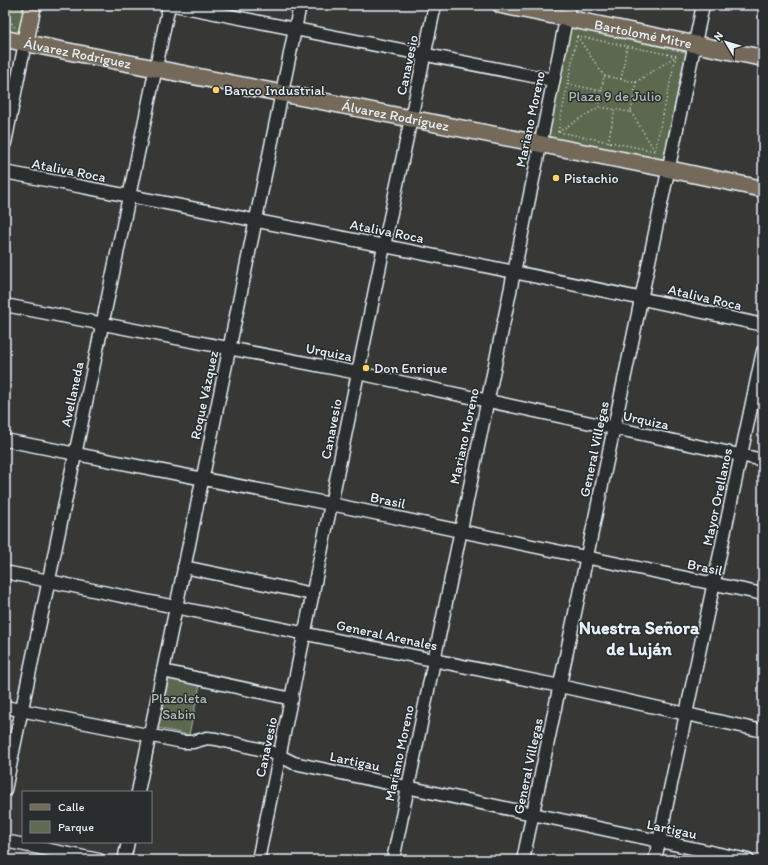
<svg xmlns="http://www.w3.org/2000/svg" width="768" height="865" viewBox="0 0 768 865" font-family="Itim,sans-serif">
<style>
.green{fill:#5d6950;stroke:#a2ada4}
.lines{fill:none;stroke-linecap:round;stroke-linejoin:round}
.minor-casing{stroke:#e8f1f8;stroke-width:15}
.major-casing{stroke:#e8f1f8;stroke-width:19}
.path{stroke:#e8f1f8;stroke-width:1.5;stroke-dasharray:1 3;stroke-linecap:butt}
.minor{stroke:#2a2d2e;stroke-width:12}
.major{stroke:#746a5a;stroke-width:16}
.poi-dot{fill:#ffd166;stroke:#2a2d2e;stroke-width:1.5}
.labels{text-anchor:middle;stroke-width:3;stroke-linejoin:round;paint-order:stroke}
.street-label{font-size:14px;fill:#e8f1f8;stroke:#2a2d2e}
.poi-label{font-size:14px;fill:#e8f1f8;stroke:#2a2d2e;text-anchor:start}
.park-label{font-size:14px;fill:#b0bbb5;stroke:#2a2d2e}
.district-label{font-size:18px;font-weight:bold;fill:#e8f1f8;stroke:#2a2d2e}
</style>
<rect width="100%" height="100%" fill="#373836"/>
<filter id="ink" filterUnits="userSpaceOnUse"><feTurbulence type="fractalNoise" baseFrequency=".025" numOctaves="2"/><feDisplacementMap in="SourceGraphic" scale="8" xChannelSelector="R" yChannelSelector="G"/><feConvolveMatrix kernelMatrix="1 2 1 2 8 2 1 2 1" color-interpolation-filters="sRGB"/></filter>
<g filter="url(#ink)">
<!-- green -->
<g class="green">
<polygon points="5,5 33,5 25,43 5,39"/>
<polygon points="568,27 686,52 662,164 545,140"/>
<polygon points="169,678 200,685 189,735 158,728"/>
</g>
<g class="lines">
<!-- minor casing -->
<g class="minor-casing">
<g id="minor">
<polyline points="174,5 553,80"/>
<polyline points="5,143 25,43"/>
<path d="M5,172C258,221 511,269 763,325"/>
<polyline points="5,305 358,373 763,460"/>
<polyline points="5,440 331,504 763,594"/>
<polyline points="184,567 313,594"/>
<polyline points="5,572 560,686 763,731"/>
<polyline points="163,671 292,699"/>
<polyline points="5,707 183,742 193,742 207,738 216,739 268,751 280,756 294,763 748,860"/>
<polyline points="5,790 169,5"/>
<polyline points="138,792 300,5"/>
<polyline points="5,841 99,860"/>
<polyline points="124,860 128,842"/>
<polyline points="258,860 384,246 435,5"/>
<polyline points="393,860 569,5"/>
<polyline points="523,860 703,5"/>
<polyline points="655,860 763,351"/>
</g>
</g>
<!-- major casing -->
<g class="major-casing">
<g id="major">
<path id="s1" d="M501,5L763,58"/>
<path id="s2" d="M5,39L668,169L763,189"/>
<polyline points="25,43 33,5"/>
</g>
</g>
<!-- path -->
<g class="path">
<polyline points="5,13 15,28"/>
<polyline points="577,36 676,56"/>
<polyline points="577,36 604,76"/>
<polyline points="621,79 627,46"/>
<polyline points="636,82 676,56"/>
<polyline points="568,84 602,91"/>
<polyline points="631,112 655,151"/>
<polyline points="558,132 599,107 604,76 636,82 631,112 599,107"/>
<polyline points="558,132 577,36"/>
<polyline points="559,132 655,151"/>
<polyline points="608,142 615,110"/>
<polyline points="655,150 676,56"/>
</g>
<!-- minor -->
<use href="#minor" class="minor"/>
<!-- major -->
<use href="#major" class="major"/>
</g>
</g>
<!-- markers -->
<g class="poi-dot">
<circle cx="216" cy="90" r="4"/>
<circle cx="556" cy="178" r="4"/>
<circle cx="366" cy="368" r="4"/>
</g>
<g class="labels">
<!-- street labels -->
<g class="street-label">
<text dy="5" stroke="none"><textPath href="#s1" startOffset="145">Bartolomé Mitre</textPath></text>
<text dy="5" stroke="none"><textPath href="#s2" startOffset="74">Álvarez Rodríguez</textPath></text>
<text transform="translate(407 65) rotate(-78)" y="5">Canavesio</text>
<text dy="5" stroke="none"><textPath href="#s2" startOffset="398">Álvarez Rodríguez</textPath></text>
<text transform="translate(530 119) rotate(-78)" y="5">Mariano Moreno</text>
<text transform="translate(69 170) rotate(11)" y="5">Ataliva Roca</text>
<text transform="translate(387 231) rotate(11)" y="5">Ataliva Roca</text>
<text transform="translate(705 297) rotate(13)" y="5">Ataliva Roca</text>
<text transform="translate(329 352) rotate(11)" y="5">Urquiza</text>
<text transform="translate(72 394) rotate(-78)" y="5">Avellaneda</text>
<text transform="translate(204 395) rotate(-78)" y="5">Roque Vázquez</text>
<text transform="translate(646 420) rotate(12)" y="5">Urquiza</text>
<text transform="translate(331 429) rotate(-79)" y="5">Canavesio</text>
<text transform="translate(464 436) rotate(-78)" y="5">Mariano Moreno</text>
<text transform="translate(594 449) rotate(-78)" y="5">General Villegas</text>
<text transform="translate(717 497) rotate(-78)" y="5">Mayor Orellanos</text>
<text transform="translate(388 500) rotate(12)" y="5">Brasil</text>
<text transform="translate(705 567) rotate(12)" y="5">Brasil</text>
<text transform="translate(387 635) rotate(12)" y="5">General Arenales</text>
<text transform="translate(266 747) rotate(-78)" y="5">Canavesio</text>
<text transform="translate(399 753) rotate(-78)" y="5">Mariano Moreno</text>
<text transform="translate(355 761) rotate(12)" y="5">Lartigau</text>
<text transform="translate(528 766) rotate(-78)" y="5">General Villegas</text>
<text transform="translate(672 829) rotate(12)" y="5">Lartigau</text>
</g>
<!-- poi labels -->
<g class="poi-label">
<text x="224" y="95">Banco Industrial</text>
<text x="564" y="183">Pistachio</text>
<text x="374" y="373">Don Enrique</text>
</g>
<!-- park labels -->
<g class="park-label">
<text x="615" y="101">Plaza 9 de Julio</text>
<text x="179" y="703">Plazoleta<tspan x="179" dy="16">Sabin</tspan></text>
</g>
<!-- district labels -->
<g class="district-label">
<text x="639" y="634">Nuestra Señora<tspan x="639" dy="21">de Luján</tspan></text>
</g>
</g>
<!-- margin -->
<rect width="768" height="865" fill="none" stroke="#2a2d2e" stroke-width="20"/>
<rect x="10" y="10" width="748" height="845" fill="none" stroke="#e8f1f8" stroke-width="1.5" filter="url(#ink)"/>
<!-- legend -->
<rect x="22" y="791" width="130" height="52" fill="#2a2d2e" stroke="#767b7f"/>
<rect x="30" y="804" width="20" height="6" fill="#746a5a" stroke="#767b7f"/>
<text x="58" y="811" font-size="12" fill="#e8f1f8">Calle</text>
<rect x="30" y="821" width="20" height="12" fill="#5d6950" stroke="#767b7f"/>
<text x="58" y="831" font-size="12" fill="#e8f1f8">Parque</text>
<!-- north arrow -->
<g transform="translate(726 42) rotate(308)" stroke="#2a2d2e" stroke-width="3" paint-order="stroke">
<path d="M0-3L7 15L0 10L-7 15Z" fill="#e8f1f8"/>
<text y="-6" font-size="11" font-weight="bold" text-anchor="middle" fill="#e8f1f8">N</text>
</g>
</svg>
